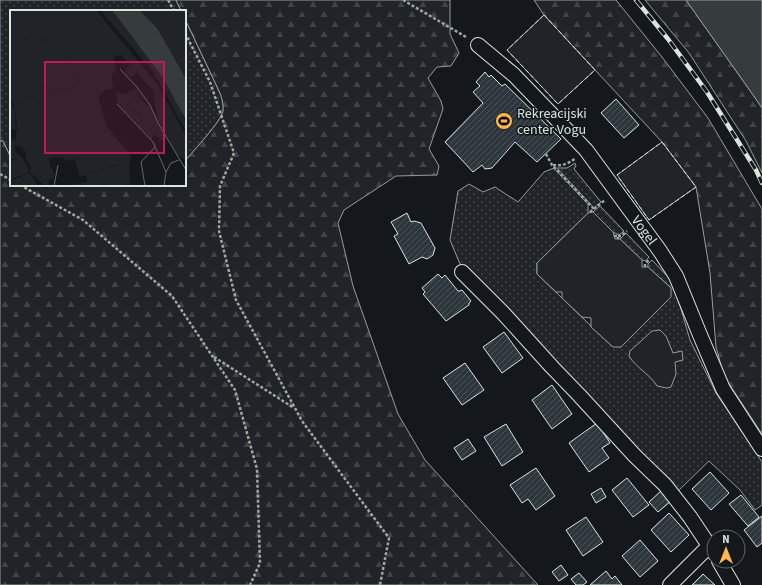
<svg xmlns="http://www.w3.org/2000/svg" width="762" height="585" viewBox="0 0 762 585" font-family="'Source Sans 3',sans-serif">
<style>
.grass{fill:url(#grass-dots);stroke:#939e99}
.forest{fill:url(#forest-firs);stroke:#939e99}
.pitch{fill:#202428;stroke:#939e99}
.water{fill:#363b3e;stroke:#939e99}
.building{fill:url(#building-hatch);stroke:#d8e6dc}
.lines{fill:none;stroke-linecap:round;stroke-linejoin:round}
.minor-casing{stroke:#d8e6dc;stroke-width:16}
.path{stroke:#9da8a2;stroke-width:2.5;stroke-dasharray:3 2;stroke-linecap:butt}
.minor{stroke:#14181c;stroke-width:14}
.rail-casing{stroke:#d8e6dc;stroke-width:4.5}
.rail{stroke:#14181c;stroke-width:3;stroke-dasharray:9;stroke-linecap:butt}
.fence{stroke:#d8e6dc;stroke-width:1;stroke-dasharray:5 2;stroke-linecap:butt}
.labels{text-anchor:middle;stroke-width:3;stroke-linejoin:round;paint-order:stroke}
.poi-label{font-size:14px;fill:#d8e6dc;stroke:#14181c;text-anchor:start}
.street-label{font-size:14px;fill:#d8e6dc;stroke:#14181c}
.inset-road{fill:none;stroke:#626a69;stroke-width:1}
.view{fill:#c2185b;fill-opacity:0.15;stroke:#c2185b;stroke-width:2}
.inset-edge{fill:none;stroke:#d8e6dc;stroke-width:2}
</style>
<defs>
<pattern id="grass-dots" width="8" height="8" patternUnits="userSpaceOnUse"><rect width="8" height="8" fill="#202428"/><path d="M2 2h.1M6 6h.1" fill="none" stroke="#404447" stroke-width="1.8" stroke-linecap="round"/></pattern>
<pattern id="forest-firs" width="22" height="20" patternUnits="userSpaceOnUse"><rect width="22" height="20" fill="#202428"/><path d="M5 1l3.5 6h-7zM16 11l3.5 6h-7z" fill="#404447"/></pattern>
<pattern id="building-hatch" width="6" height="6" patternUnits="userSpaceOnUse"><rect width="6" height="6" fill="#2c363c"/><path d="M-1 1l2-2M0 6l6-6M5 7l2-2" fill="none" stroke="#4a5358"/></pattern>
</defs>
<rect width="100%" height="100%" fill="#14181c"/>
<!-- grass -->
<g class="grass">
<polygon points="0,0 176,0 181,11 11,11 11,158 3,141 0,141"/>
<path d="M185,19L220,93C222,99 224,105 223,111C221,122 193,151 185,161Z"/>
<polygon points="575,163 576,166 574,169 601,202 594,208 557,168 567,168"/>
<polygon points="554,168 588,204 588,213 537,263 537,274 612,346 621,347 671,288 648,267 648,264 652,260 671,280 681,309 690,340 716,393 762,462 762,505 755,510 740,490 709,461 678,491 460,264 450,240 458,191 469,184 483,192 495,187 518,202 544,172"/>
<polygon points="600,206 624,231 619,235 613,232 593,212"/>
<polygon points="626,233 649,257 646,261 642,260 620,239"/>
</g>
<!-- forest -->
<g class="forest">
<path d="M176,0H450V34L459,53L451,66L437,67L428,78L441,101L443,109L429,149L439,166L437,175L396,176L344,210L338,223L353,286L398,414L425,460L538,585H0V141H3L11,158V185H185V161C193,151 221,122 223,111C224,105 222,99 220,93L185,19V11H181Z"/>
<polygon points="534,0 616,0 662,57 708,118 762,209 762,434 724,376 716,347 710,273 696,187 662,142 544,15"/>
<polygon points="645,0 686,0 758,102 762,108 762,173 746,141 689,53"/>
</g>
<!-- pitch -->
<g class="pitch">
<polygon points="544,15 595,70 558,104 507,50"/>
<polygon points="662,142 696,187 649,220 617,175"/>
<polygon points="593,212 613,232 615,239 620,239 642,260 642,267 648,267 671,288 671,297 621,347 613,347 591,327 591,318 582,317 562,298 562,292 556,292 537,274 537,263 588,213"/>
<path d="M660,330L666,336L673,353L682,351L683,360L675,362L676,374L671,387L667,388L657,386C650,374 636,368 629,356L630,351L652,331Z"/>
</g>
<!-- water -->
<polygon class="water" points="686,0 762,0 762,108 758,102"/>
<!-- building -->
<g class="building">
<polygon points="485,72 489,77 491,75 502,86 505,84 561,139 537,162 515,142 492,168 485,169 482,165 473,172 445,142 483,103 473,92 480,86 476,82"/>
<polygon points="616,99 639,125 624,138 601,113"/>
<polygon points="407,213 411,222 414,221 421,223 435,248 433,255 427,259 422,257 409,264 394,236 398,234 391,222"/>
<polygon points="438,274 442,278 445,275 458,291 460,291 462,290 471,301 469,303 469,305 446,321 423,294 425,292 422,288"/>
<polygon points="504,332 523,358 502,373 483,347"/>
<polygon points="465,363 484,390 462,405 443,378"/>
<polygon points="552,385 572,414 552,429 532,400"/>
<polygon points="597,423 610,443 602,448 609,458 589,472 569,443"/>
<polygon points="506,424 523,452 502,466 484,437"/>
<polygon points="468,439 476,451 462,460 454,448"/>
<polygon points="536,468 555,496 536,510 528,499 522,503 510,485"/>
<polygon points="710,472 729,493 711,510 692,489"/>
<polygon points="627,478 649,505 633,517 612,490"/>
<polygon points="601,488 606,497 596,503 591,494"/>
<polygon points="662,490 671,501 658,512 649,502"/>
<polygon points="741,495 759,517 748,526 729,504"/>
<polygon points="669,513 689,535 671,552 651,530"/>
<polygon points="762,516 762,543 757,547 744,530"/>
<polygon points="586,517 603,542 583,556 566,530"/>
<polygon points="640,540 658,561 640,577 622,556"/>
<polygon points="561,565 568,575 559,581 552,572"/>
<polygon points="606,571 612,579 615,576 622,585 590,585"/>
<polygon points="579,573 587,582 583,585 576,585 571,579"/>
<polygon points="703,574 715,585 692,585"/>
</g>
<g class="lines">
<!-- minor casing -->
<g class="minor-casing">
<g id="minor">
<path id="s1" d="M478,45L514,75L586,150L660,251L676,276L700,335L723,389L762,449"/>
<polyline points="462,272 503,313 552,367 579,395 635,456 665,485 690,517 714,553"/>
<polyline points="719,561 733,585"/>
<polyline points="670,585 709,546"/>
</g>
</g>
<!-- path -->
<g class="path">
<polyline points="168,0 174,11"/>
<polyline points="403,0 466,37"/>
<polyline points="185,33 210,82 234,153 220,186 219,231 236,300 302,421 389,538 380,585"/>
<polyline points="546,154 552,165 594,209"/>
<path d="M553,165C562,166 568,164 576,158"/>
<polyline points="0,174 11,180"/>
<polyline points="20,185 83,220 172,296 235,390 257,469 260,563 250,585"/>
<polyline points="590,212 605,200"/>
<polyline points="614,236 618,236 618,239"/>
<polyline points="618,236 621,236 627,231"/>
<polyline points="645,267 645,264 650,259"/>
<polyline points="214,357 294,408"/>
</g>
<!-- minor -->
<use href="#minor" class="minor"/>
<!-- rail casing -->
<g class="rail-casing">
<polyline id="rail" points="636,0 668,39 707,92 756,170 762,183"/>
</g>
<!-- rail -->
<use href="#rail" class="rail"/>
<!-- fence -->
<g class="fence">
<polygon points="544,15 595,70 558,104 507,50"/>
<polygon points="662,142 696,187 649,220 617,175"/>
</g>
</g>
<!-- icons -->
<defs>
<g id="stadium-disc" transform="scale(0.9)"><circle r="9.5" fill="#ffb74d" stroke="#14181c"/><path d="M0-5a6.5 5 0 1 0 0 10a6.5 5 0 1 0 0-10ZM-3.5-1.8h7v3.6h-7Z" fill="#111"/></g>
</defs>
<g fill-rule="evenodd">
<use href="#stadium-disc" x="504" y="121"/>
</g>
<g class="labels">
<!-- poi labels -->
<g class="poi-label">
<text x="517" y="118">Rekreacijski<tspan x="517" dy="16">center Vogu</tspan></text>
</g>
<!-- street labels -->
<g class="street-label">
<text dy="5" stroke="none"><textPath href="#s1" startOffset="250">Vogel</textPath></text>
</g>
</g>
<!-- overview -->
<g transform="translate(10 10)">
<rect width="176" height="176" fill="#14181c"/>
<path d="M5,20V30L17,29L21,24L44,35L60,48L70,68L62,79L44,81L34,74L25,86L4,94L0,90V21ZM125,78L136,92L127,84L119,95L130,106L139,97L137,93L139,96L147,113L159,133L156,129L153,131L145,124L141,129L107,93L106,82L116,84ZM0,91L5,102L6,120L0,119ZM0,129L5,130V142L12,147L19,159L17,163L0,170V151L9,148L0,149ZM27,149H34L43,160L44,168L38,170L40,176H35L20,162L21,156L16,150ZM114,153L119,156L120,176H55L77,172V164ZM20,163L28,176H0V171Z" fill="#202428"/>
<path d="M0,0H86L148,75L176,126V151L167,144L148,111L143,81L111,45L104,47L106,60L102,64L103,79H97L88,87L97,117L121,145L119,156L114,153L101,156L70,167L65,149L56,151L52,147L39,148L40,158L34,149L16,150V142L10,136H5L7,116L4,94L25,86L34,74L44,81L61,80L70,68L60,48L44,35L21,24L14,31L5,30V20L0,21ZM90,0H102L153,68L173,103L176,121L142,60ZM129,0H176V69L147,18Z" fill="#202428"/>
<path d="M115.5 61a5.5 5.5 0 1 1 11 0a5.5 5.5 0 1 1-11 0ZM127,85L139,97L132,106L119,95Z" fill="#202428"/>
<path d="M102,0H129L147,18L176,69V110L153,68Z" fill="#363b3e"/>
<path class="inset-road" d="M110,59L126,76L140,95L148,113L176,160M107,94L143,132L156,162M44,176L48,155M135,176L131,152L145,137M154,176L156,162L161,153L169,150"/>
<path class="view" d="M35,52H154V143H35Z"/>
<rect width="176" height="176" class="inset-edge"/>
</g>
<!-- north arrow -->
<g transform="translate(726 549)"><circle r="19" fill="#14181c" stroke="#626a69"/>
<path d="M0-3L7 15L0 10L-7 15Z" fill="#ffb74d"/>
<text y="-6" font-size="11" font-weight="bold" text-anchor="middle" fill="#d8e6dc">N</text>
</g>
</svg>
